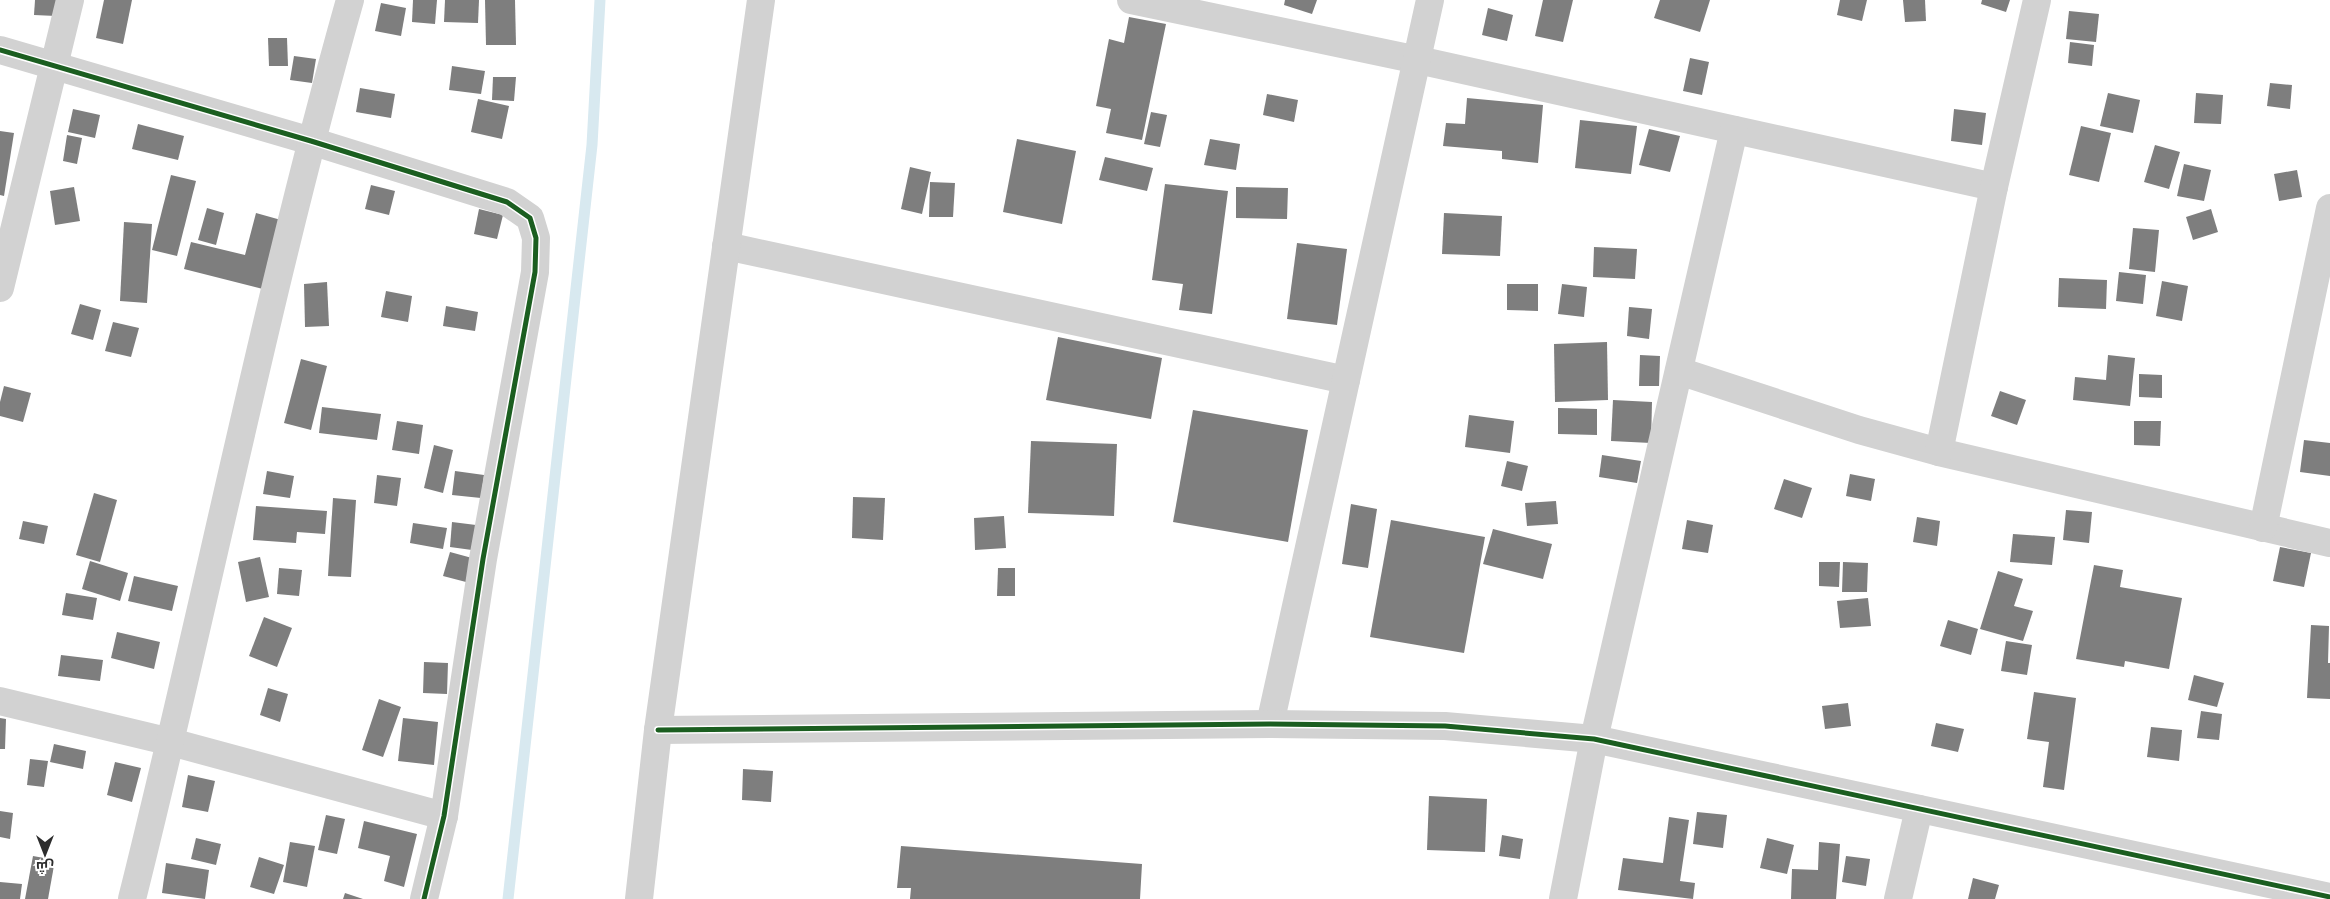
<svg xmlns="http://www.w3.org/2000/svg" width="2330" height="899" viewBox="0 0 2330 899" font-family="'Work Sans',Cairo,sans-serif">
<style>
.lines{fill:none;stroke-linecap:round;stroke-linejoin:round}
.stream{stroke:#d8e9f0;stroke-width:11}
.building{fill:#7e7e7e}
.minor{stroke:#d2d2d2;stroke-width:28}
.cycleway-casing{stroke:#fff;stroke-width:8}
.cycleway{stroke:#1b5e20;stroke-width:5}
</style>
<rect width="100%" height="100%" fill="#fff"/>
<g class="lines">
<!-- stream -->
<polyline class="stream" points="508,899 592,145 600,0"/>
</g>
<!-- building -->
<g class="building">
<polygon points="35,0 57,0 56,16 34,15"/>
<polygon points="104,0 132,0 123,44 96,38"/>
<polygon points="413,0 437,0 435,24 412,22"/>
<polygon points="445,0 479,0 478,23 444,22"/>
<polygon points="485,0 515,0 516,45 486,45"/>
<polygon points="1285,0 1317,0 1312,14 1284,5"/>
<polygon points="1543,0 1573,0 1563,42 1535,36"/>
<polygon points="1660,0 1710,0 1700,32 1654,18"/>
<polygon points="1840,0 1867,0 1862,21 1837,15"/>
<polygon points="1903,0 1925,0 1926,21 1905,22"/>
<polygon points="1982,0 2010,0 2006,12 1981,4"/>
<polygon points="381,3 406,8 401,36 375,31"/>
<polygon points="1488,8 1513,15 1507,41 1482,35"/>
<polygon points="2069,11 2099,14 2096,42 2066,39"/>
<polygon points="1129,17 1166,24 1142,140 1106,133 1111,109 1096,106 1109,39 1124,43"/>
<polygon points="268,38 287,38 288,66 269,66"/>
<polygon points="2070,42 2094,45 2092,66 2068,63"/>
<polygon points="294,56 316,59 312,83 290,80"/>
<polygon points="1690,58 1709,62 1702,95 1683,91"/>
<polygon points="452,66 485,71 481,94 449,90"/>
<polygon points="493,77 516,77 514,101 492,100"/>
<polygon points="2270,83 2292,85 2290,109 2267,106"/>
<polygon points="360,88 395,94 391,118 356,112"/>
<polygon points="2108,93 2140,100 2133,133 2100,126"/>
<polygon points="2196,93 2223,95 2221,124 2194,123"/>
<polygon points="1267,94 1298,100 1294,122 1263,115"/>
<polygon points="1467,98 1543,105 1538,163 1502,159 1502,151 1443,146 1446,123 1465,124"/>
<polygon points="478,99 509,106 502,139 471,132"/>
<polygon points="73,109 100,115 95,138 68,132"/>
<polygon points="1954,109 1986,113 1982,145 1951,141"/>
<polygon points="1151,112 1167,115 1160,147 1144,144"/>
<polygon points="1580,120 1637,126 1631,174 1575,168"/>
<polygon points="138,124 184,136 178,160 132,149"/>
<polygon points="2081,126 2111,133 2099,182 2069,175"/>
<polygon points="1649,129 1680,136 1670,172 1639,165"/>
<polygon points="0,131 14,133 4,196 0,195"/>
<polygon points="67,135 82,138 77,164 63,161"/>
<polygon points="1017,139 1076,151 1062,224 1003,212"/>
<polygon points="1210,139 1240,144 1236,170 1204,165"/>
<polygon points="2155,145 2180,152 2169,189 2144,182"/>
<polygon points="1105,157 1153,168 1147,191 1099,180"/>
<polygon points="2184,164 2211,170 2204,201 2177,196"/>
<polygon points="910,167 931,172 922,214 901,209"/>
<polygon points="2297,170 2302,197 2279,201 2274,174"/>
<polygon points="171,175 196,181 177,256 152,250"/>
<polygon points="930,182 955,183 953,217 929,217"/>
<polygon points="1165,184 1228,191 1212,314 1179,310 1183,284 1152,280"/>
<polygon points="371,185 395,191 389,215 365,209"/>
<polygon points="74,187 80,221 55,225 50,191"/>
<polygon points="1236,187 1288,188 1287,219 1236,218"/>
<polygon points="207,208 224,213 216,245 198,240"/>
<polygon points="479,209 503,215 497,239 474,234"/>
<polygon points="2211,209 2218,232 2193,240 2186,217"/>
<polygon points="256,213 281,220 263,289 184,269 191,242 245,255"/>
<polygon points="1444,213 1502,216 1500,256 1442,254"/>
<polygon points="124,222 152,224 147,303 120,301"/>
<polygon points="2133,228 2159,230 2155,272 2129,269"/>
<polygon points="1297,243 1347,249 1337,325 1287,319"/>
<polygon points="1594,247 1637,249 1635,279 1593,277"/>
<polygon points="2119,272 2146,275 2143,304 2116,301"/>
<polygon points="2059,278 2107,280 2106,309 2058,307"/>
<polygon points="2162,281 2188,286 2182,321 2156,316"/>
<polygon points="327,282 329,326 305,327 304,284"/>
<polygon points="1507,284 1538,284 1538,311 1507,310"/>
<polygon points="1562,284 1587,287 1584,317 1558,314"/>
<polygon points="386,291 412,296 408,322 381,317"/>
<polygon points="80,304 101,310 93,340 71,334"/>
<polygon points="446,306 478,312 475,331 443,326"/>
<polygon points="1629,307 1652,309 1649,339 1627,336"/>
<polygon points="113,322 139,328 131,357 105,351"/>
<polygon points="1058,337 1162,358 1151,419 1046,400"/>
<polygon points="1607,342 1608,400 1555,402 1554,344"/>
<polygon points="1640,355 1660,356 1659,386 1639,386"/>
<polygon points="2108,355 2135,358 2130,406 2073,400 2075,377 2106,380"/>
<polygon points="301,359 327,366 311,430 284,423"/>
<polygon points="2139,374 2162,375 2162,398 2139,397"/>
<polygon points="4,386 31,393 23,422 0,416 0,402"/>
<polygon points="2000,391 2026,400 2017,425 1991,416"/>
<polygon points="1613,400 1652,402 1651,443 1611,441"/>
<polygon points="322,407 381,414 377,440 319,433"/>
<polygon points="1558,408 1597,409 1597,435 1558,434"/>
<polygon points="1193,410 1308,430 1288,542 1173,522"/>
<polygon points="1469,415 1514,421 1510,453 1465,447"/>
<polygon points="397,421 423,425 419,454 392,450"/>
<polygon points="2134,421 2161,421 2160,446 2134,445"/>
<polygon points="2304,440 2330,443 2330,476 2300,472"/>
<polygon points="1031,441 1117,444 1114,516 1028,513"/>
<polygon points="434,445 453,450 443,493 424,488"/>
<polygon points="1602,455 1641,461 1637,483 1599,477"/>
<polygon points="1507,461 1528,466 1522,491 1501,486"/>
<polygon points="267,471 294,476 290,498 263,494"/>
<polygon points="455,471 484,475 481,498 452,495"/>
<polygon points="1850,474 1875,479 1871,501 1846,496"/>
<polygon points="377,475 401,478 397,506 374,503"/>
<polygon points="1784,479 1812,488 1802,518 1774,509"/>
<polygon points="94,493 117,500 100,562 76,555"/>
<polygon points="853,497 885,498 883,540 852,538"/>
<polygon points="333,498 356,500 351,577 328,576"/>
<polygon points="1556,501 1558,524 1527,526 1525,503"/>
<polygon points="1351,504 1377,509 1368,568 1342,564"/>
<polygon points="256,506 327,511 325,534 297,532 296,543 253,540"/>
<polygon points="2066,510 2092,512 2089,543 2063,540"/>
<polygon points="1004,516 1006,548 975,550 974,518"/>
<polygon points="1917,517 1940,521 1937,546 1913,542"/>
<polygon points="1391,520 1485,537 1464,653 1370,637"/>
<polygon points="1687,520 1713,525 1708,553 1682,549"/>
<polygon points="23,521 48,526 44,544 19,539"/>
<polygon points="452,522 476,525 472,550 450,547"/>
<polygon points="413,523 447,528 443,549 410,543"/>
<polygon points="1493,529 1552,544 1543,579 1483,564"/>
<polygon points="2013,534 2055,537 2052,565 2010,562"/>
<polygon points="2280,547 2311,553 2304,587 2273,581"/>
<polygon points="450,552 472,558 466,582 443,576"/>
<polygon points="260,557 269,597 246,602 238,562"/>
<polygon points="90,561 128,573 120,601 82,589"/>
<polygon points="1819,562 1840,562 1839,587 1819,586"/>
<polygon points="1843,562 1868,563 1867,592 1842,592"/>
<polygon points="2094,565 2123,570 2120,587 2182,598 2169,669 2125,661 2124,667 2076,659"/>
<polygon points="279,568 302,570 299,596 277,594"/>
<polygon points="998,568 1015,568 1015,596 997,596"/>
<polygon points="1998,571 2023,579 2014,606 2033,611 2023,641 1980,629"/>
<polygon points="134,576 178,586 172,611 128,601"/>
<polygon points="66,593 97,598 93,620 62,615"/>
<polygon points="1868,598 1871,626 1840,628 1837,601"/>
<polygon points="264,617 292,628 277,667 249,656"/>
<polygon points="1948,620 1978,629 1971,655 1940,646"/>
<polygon points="2311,625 2329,626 2328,663 2330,663 2330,699 2307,698"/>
<polygon points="117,632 160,642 154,669 111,658"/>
<polygon points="2006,641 2032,645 2027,675 2001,671"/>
<polygon points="61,655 103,660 100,681 58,676"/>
<polygon points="424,662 448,663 447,694 423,693"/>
<polygon points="2194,675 2224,683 2217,707 2188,700"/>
<polygon points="268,688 288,694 280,722 260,715"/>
<polygon points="2034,692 2076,698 2064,790 2043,787 2049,742 2027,739"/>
<polygon points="379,699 401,707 383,757 362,750"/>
<polygon points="1848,703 1851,726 1825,729 1822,706"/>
<polygon points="2201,711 2222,714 2219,740 2197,738"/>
<polygon points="0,718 6,719 5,749 0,749"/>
<polygon points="403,718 438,722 434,765 398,761"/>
<polygon points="1936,723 1964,729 1958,752 1931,746"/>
<polygon points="2151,727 2182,730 2179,761 2147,757"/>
<polygon points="54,744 86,751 83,769 50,762"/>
<polygon points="30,759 48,761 44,787 27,785"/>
<polygon points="115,762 141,768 132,802 107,795"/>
<polygon points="743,769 773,771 771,802 742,800"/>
<polygon points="188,775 215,781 208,812 182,807"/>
<polygon points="1429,796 1487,799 1485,852 1427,850"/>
<polygon points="0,811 13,813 10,839 0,837"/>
<polygon points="1697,812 1727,815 1723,848 1693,844"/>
<polygon points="326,815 345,819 337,854 318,850"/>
<polygon points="1669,817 1689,820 1680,881 1695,883 1693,899 1618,890 1623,858 1663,863"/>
<polygon points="364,821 417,834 404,887 384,881 390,856 358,848"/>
<polygon points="1502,835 1523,839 1520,859 1499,856"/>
<polygon points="196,838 221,844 216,865 191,859"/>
<polygon points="1767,838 1794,845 1787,874 1760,868"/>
<polygon points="290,842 315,846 307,887 283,882"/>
<polygon points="1819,842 1840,844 1836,899 1791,899 1792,869 1818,870"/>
<polygon points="901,846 1142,864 1140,899 910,899 911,888 897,888"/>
<polygon points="33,856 55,860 48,899 25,899"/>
<polygon points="1846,856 1870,859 1866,886 1842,882"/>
<polygon points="259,857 284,865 274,894 250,887"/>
<polygon points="166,863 209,870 205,899 162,893"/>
<polygon points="1973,878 1999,885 1995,899 1968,899"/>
<polygon points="0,882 22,884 20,899 0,899"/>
<polygon points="345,893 363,899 343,899"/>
</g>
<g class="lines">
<!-- minor -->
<g class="minor">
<polyline points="1131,0 1418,60 1994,187"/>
<polyline points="0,50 311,141 507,202 530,218 536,238 535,272 483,559 444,816 424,899"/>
<polyline points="726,246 1346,380"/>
<polyline points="0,288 70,0"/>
<polyline points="1679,371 1859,430 1939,452 2330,543"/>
<polyline points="1939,452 1994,187 2037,0"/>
<polyline points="2263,528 2330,208"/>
<polyline points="0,701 171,742 444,816"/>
<polyline points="1270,724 1430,0"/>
<polyline points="658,730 1270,724 1445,726 1594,739 2330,897"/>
<path d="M132,899C207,600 266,297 350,0"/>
<polyline points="639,899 658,730 761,0"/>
<polyline points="1563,899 1594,739 1734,130"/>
<polyline points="1898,899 1919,809"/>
</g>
<!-- cycleway casing -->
<g class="cycleway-casing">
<g id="cycleway">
<polyline points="0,50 311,141 507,202 530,218 536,238 535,272 483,559 444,816 424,899"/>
<polyline points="658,730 1270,724 1445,726 1594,739 2330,897"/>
</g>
</g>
<!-- cycleway -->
<use href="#cycleway" class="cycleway"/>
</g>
<!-- north arrow -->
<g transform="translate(45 854) rotate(180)" stroke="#ffffff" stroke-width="4" paint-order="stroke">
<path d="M0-4L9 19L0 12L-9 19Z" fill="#2d2d2d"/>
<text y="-8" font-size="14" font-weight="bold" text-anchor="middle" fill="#2d2d2d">ش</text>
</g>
</svg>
